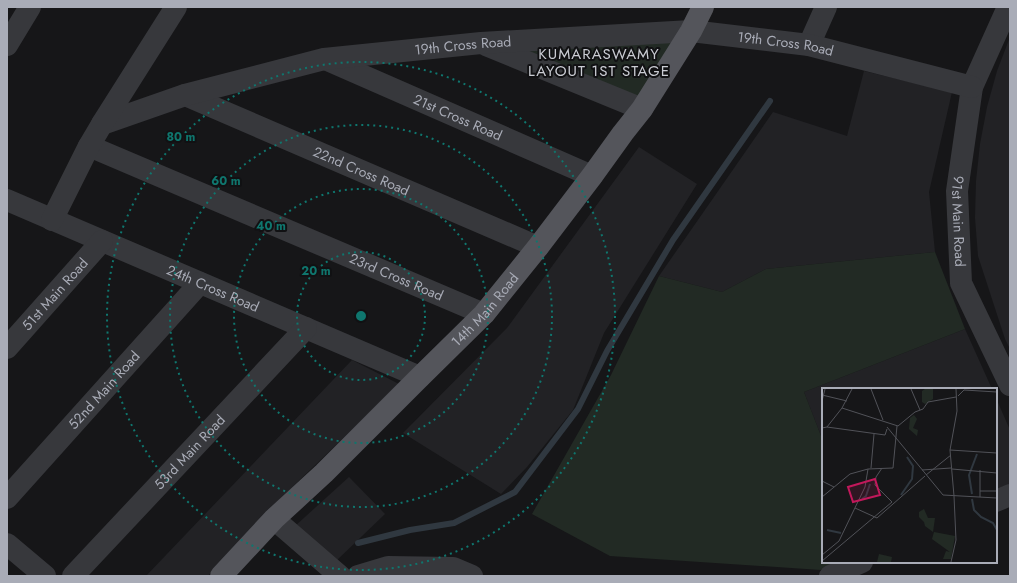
<svg xmlns="http://www.w3.org/2000/svg" width="1017" height="583" viewBox="0 0 1017 583" font-family="Jost,sans-serif">
<style>
.built{fill:#222225}
.green{fill:#222a24}
.lines{fill:none;stroke-linecap:round;stroke-linejoin:round}
.stream{stroke:#303840;stroke-width:6}
.minor{stroke:#37383c;stroke-width:22}
.major{stroke:#54555b;stroke-width:22}
.ring{fill:none;stroke:#0f766e;stroke-width:2;stroke-dasharray:2 4}
.labels{text-anchor:middle;stroke-width:4;stroke-linejoin:round;paint-order:stroke}
.street-label{font-size:14px;fill:#a9acb7;stroke:#111113}
.neighbourhood-label{font-size:15px;letter-spacing:1px;fill:#caccd3;stroke:#111113}
.inset-river{fill:none;stroke:#303840;stroke-width:2}
.inset-road{fill:none;stroke:#515258;stroke-width:1}
.view{fill:#c2185b;fill-opacity:0.15;stroke:#c2185b;stroke-width:2}
.inset-edge{fill:none;stroke:#a9acb7;stroke-width:2}
.centre{fill:#0f766e;stroke:#111113;stroke-width:2}
.ring-label{font-size:12px;text-anchor:middle;font-weight:bold;fill:#0f766e;stroke:#111113;stroke-width:4;stroke-linejoin:round;paint-order:stroke}
</style>
<rect width="100%" height="100%" fill="#161618"/>
<!-- built -->
<g class="built">
<polygon points="1010,37 1010,349 1005,339 978,256 975,218 976,181 980,144 987,107 997,71"/>
<polygon points="864,71 952,92 929,192 935,252 766,269 722,292 659,276 773,112 847,136"/>
<polygon points="639,147 697,184 604,333 573,410 527,467 501,494 403,433 507,328"/>
<polygon points="965,329 992,389 823,389 823,441 804,392"/>
<polygon points="352,360 399,384 278,501 208,576 146,576"/>
<polygon points="996,398 1010,430 1010,488 996,493"/>
<polygon points="349,477 385,514 336,561 294,527"/>
</g>
<!-- green -->
<g class="green">
<polygon points="674,38 639,102 505,47"/>
<polygon points="935,252 965,329 804,392 823,441 823,562 840,562 821,570 610,556 532,514 611,375 659,276 722,292 766,269"/>
</g>
<g class="lines">
<!-- stream -->
<polyline class="stream" points="358,543 410,530 454,523 515,492 578,409 607,351 673,240 770,101"/>
<!-- minor -->
<g class="minor">
<path id="s1" d="M1008,7L972,87L957,191L961,283L1010,385"/>
<polyline points="7,45 30,7"/>
<polyline points="486,45 642,109"/>
<polyline points="809,45 826,7"/>
<path id="s2" d="M325,59L592,176"/>
<path id="s3" d="M185,95L538,247"/>
<path id="s4" d="M102,124L185,95L324,59L481,43L691,31L809,45L972,87"/>
<path id="s5" d="M89,146L484,314"/>
<path id="s6" d="M7,200L420,377"/>
<polyline points="52,220 89,146 102,124 176,7"/>
<path id="s7" d="M7,348L102,241"/>
<path id="s8" d="M7,498L200,283"/>
<polyline points="996,501 1010,495"/>
<polyline points="274,519 340,576"/>
<polyline points="7,544 45,576"/>
<path id="s9" d="M73,576L306,328"/>
<polyline points="358,576 388,567 453,568 472,576"/>
<polyline points="830,576 862,562"/>
</g>
<!-- major -->
<path class="major" id="s10" d="M221,576L274,519L324,473L420,377L484,314L538,247L592,176L623,133L642,109L691,31L703,7"/>
</g>
<!-- distance rings -->
<g class="ring">
<circle cx="361" cy="316" r="64"/>
<circle cx="361" cy="316" r="127"/>
<circle cx="361" cy="316" r="191"/>
<circle cx="361" cy="316" r="254"/>
</g>
<g class="labels">
<!-- street labels -->
<g class="street-label">
<text dy="5" stroke="none"><textPath href="#s4" startOffset="695">19th Cross Road</textPath></text>
<text dy="5" stroke="none"><textPath href="#s4" startOffset="371">19th Cross Road</textPath></text>
<text dy="5" stroke="none"><textPath href="#s2" startOffset="145">21st Cross Road</textPath></text>
<text dy="5" stroke="none"><textPath href="#s3" startOffset="192">22nd Cross Road</textPath></text>
<text dy="5" stroke="none"><textPath href="#s1" startOffset="223">91st Main Road</textPath></text>
<text dy="5" stroke="none"><textPath href="#s5" startOffset="334">23rd Cross Road</textPath></text>
<text dy="5" stroke="none"><textPath href="#s6" startOffset="224">24th Cross Road</textPath></text>
<text dy="5" stroke="none"><textPath href="#s7" startOffset="72">51st Main Road</textPath></text>
<text dy="5" stroke="none"><textPath href="#s10" startOffset="375">14th Main Road</textPath></text>
<text dy="5" stroke="none"><textPath href="#s8" startOffset="145">52nd Main Road</textPath></text>
<text dy="5" stroke="none"><textPath href="#s9" startOffset="170">53rd Main Road</textPath></text>
</g>
<!-- neighbourhood labels -->
<g class="neighbourhood-label">
<text x="599" y="59">KUMARASWAMY<tspan x="599" dy="17">LAYOUT 1ST STAGE</tspan></text>
</g>
</g>
<!-- overview -->
<g transform="translate(822 388)">
<rect width="175" height="175" fill="#161618"/>
<path d="M103,1H111V11L103,16L100,14V3ZM92,27L95,31L91,40L96,42L95,48L87,41L88,30ZM102,121L106,130H113L111,144L103,138L102,134L97,129V124ZM112,144L133,148L129,171H121L124,163L128,164L110,151ZM57,166L70,169L69,174H55Z" fill="#222a24"/>
<path class="inset-river" d="M150,106L147,87L155,66M79,107L90,91L91,78L85,69M40,111L44,108L48,96M150,111L152,122L159,129L171,135L175,142M5,142L19,145"/>
<path class="inset-road" d="M49,1L61,32M89,1L98,22M0,7L25,13M136,8L142,2L175,4M0,13L3,1M20,20L30,1M76,38L93,24L101,21L106,14L134,9M5,39L63,47L65,41M65,39L121,107L175,110M0,40L5,39L20,20L76,38M128,62L175,65M49,80L52,46M130,81L175,85M100,82L129,80M158,82V109M104,87L129,67M0,93L12,99M158,103H175M132,108L128,62L135,23L134,1M0,109L28,86L46,81M33,120L55,130L103,88M0,167L17,153L43,99L46,81L71,80L75,38M0,173L70,114L53,97L54,89L60,80M129,174L134,152L132,108"/>
<path class="view" d="M53,91L58,107L31,114L26,99Z"/>
<rect width="175" height="175" class="inset-edge"/>
</g>
<circle cx="361" cy="316" r="6" class="centre"/>
<g class="ring-label">
<text x="181" y="141">80 m</text>
<text x="226" y="185">60 m</text>
<text x="271" y="230">40 m</text>
<text x="316" y="275">20 m</text>
</g>
<!-- border -->
<rect width="1017" height="583" fill="none" stroke="#a9acb7" stroke-width="16"/>
</svg>
